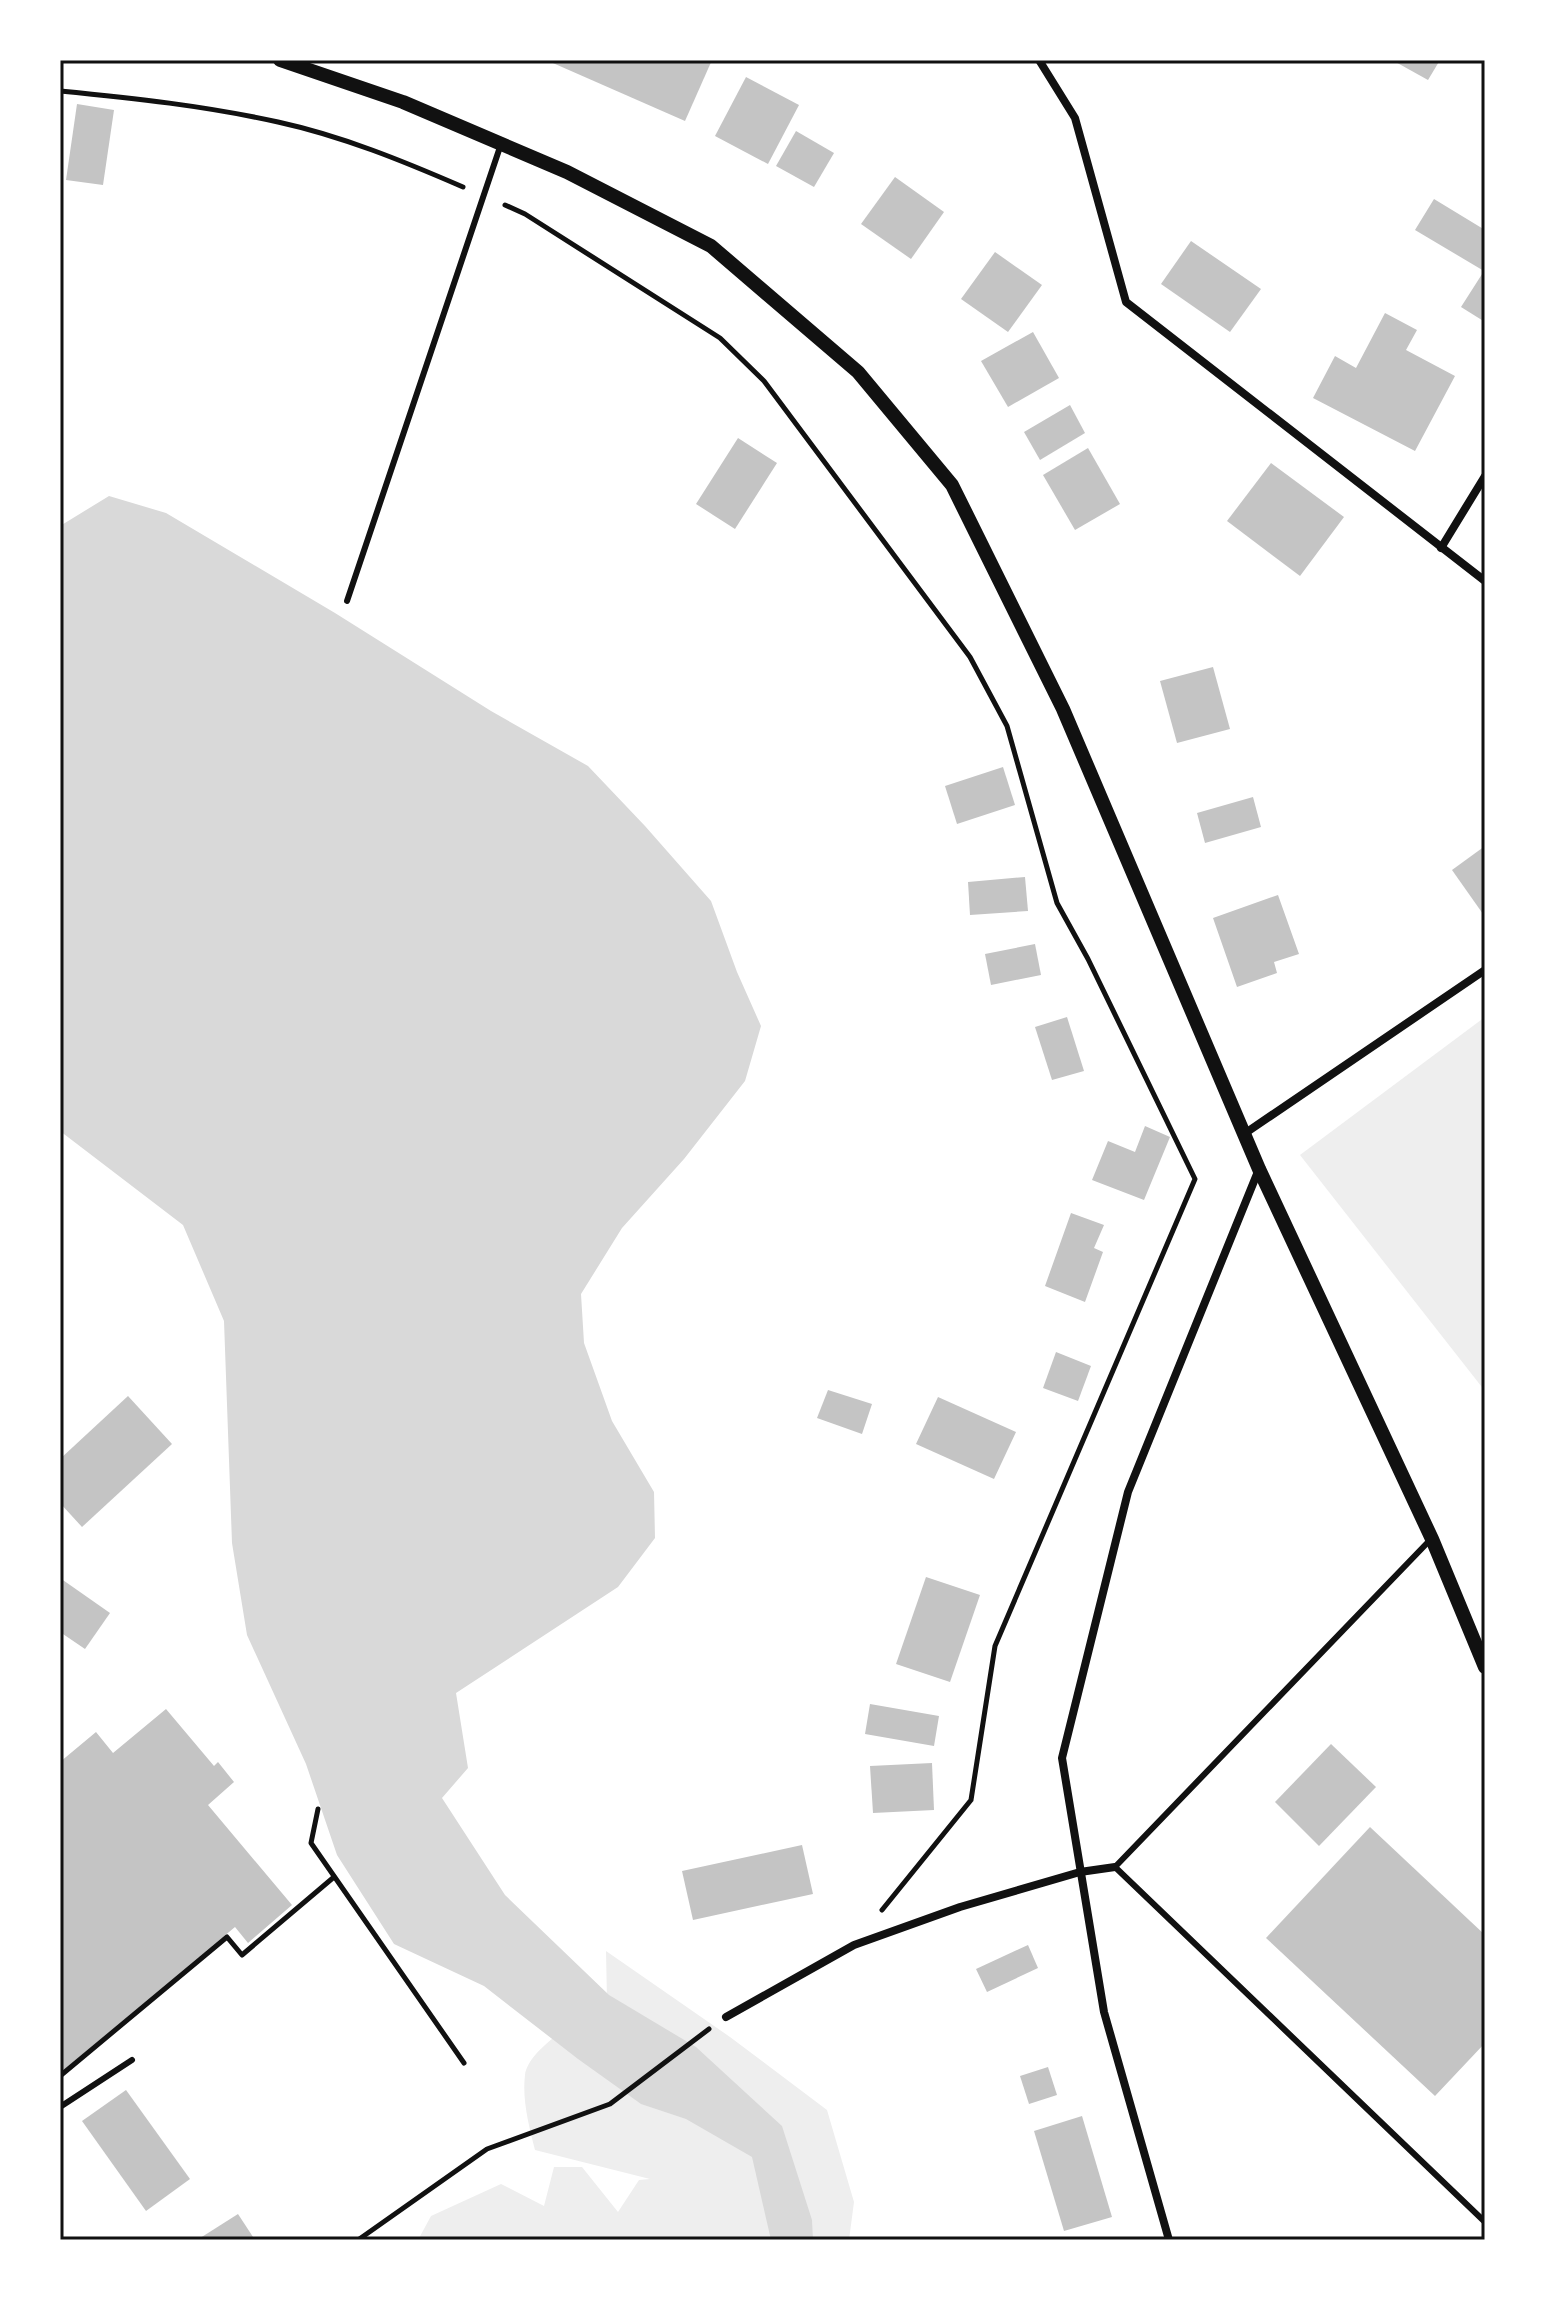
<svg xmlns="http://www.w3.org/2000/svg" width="1545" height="2300" viewBox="0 0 1545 2300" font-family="Overpass,sans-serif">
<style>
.green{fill:#eee}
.water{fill:#d9d9d9}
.building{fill:#c4c4c4}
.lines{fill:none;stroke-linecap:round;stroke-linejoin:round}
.path{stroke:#111;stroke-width:5}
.service{stroke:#111;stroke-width:6}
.minor{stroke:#111;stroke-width:8}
.tertiary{stroke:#111;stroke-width:14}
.neatline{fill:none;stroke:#111;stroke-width:3}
</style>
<rect width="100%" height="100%" fill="#fff"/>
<!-- green -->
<g class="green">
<polygon points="1485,1017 1485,1391 1300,1155"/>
<path d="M606,1951L730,2037L827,2110L854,2202L849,2240H418L431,2216L501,2184L544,2206L554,2167H582L618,2212L639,2180L650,2179L535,2150C529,2126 522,2100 525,2075C528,2048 585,2016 607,2001Z"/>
</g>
<!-- water -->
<polygon class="water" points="109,496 166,513 335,613 491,711 588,766 645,826 711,901 737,972 761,1026 745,1081 684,1159 622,1228 581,1294 584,1343 612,1421 654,1492 655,1538 618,1587 456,1693 468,1768 442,1798 505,1895 609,1995 696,2047 782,2126 812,2220 813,2240 771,2240 752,2157 686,2119 641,2104 578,2059 484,1986 394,1944 337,1855 306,1764 247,1635 232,1543 224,1321 183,1225 60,1131 60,526"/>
<!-- building -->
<g class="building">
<polygon points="546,60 712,60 685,121"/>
<polygon points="1392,60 1440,60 1428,80"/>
<polygon points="746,77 799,105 768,164 715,136"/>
<polygon points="77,104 114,110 103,185 66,180"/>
<polygon points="796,131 834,153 814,187 776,166"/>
<polygon points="895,177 944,212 911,259 861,224"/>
<polygon points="1434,199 1485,230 1485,322 1461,307 1484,271 1415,230"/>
<polygon points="1191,241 1261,289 1230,332 1161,284"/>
<polygon points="995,252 1042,285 1008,332 961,299"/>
<polygon points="1385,313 1417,330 1406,350 1455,376 1415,451 1313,398 1335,356 1356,368"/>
<polygon points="1033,332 1059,378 1008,407 981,361"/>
<polygon points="1070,405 1085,433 1040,460 1024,432"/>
<polygon points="738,438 777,463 735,529 696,504"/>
<polygon points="1088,448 1120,504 1075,530 1043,475"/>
<polygon points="1271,463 1344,517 1300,576 1227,521"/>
<polygon points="1213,667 1230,729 1177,743 1160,681"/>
<polygon points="1003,767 1015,805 957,824 945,786"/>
<polygon points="1253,797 1261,827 1205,843 1197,813"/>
<polygon points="1485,846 1485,913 1483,914 1452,870"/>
<polygon points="1025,877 1028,911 970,915 968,882"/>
<polygon points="1278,895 1299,954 1274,962 1277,973 1237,987 1213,918"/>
<polygon points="1035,944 1041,975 991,985 985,954"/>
<polygon points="1067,1017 1084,1071 1052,1080 1035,1027"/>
<polygon points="1145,1126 1170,1137 1144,1200 1092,1180 1108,1141 1135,1152"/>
<polygon points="1071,1213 1104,1225 1094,1248 1103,1252 1085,1302 1045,1286"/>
<polygon points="1056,1352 1091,1366 1078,1401 1043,1388"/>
<polygon points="828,1390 872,1404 862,1434 817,1418"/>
<polygon points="128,1396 172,1444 82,1527 60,1503 60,1459"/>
<polygon points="938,1397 1016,1432 994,1479 916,1444"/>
<polygon points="926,1577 980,1595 950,1682 896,1664"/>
<polygon points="60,1578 110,1613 85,1649 60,1632"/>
<polygon points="870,1704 939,1716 934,1746 865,1734"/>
<polygon points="166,1709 214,1766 218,1762 234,1782 208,1805 292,1905 248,1943 235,1927 60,2073 60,1762 96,1732 113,1753"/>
<polygon points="1331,1744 1376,1787 1319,1846 1275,1802"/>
<polygon points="932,1763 934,1810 873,1813 870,1766"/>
<polygon points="1370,1827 1485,1935 1485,2043 1435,2096 1266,1938"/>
<polygon points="802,1845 813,1894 693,1920 682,1871"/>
<polygon points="1028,1945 1038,1968 987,1992 976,1969"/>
<polygon points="1048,2067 1057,2095 1029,2104 1020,2076"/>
<polygon points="126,2090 190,2179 146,2211 82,2121"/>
<polygon points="1082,2116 1112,2217 1064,2231 1034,2131"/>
<polygon points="238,2214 255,2240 197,2240"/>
</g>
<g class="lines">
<!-- path -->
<g class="path">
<path d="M60,91C133,98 206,106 278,122C342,136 403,161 463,187"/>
<polyline points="505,205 525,214 720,338 764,381 970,657 1007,726 1057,903 1088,959 1195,1179 995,1646 971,1800 882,1910"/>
<polyline points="318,1809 311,1843 464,2063"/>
<polyline points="60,2076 227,1937 242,1955 334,1877"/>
<polyline points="358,2240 487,2149 610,2104 709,2029"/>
</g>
<!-- service -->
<g class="service">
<polyline points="347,601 501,144"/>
<polyline points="1431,1539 1115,1867 1485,2222"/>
<polyline points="60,2107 132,2060"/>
</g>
<!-- minor -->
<g class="minor">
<polyline points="1039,60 1075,118 1126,302 1485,581"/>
<polyline points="1441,548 1485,476"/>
<polyline points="1244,1134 1485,970"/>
<polyline points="726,2017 854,1945 960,1907 1080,1872 1115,1867"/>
<polyline points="1169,2240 1104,2012 1062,1758 1128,1492 1259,1169"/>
</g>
<!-- tertiary -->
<polyline class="tertiary" points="280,60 403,102 567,172 711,246 858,372 952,485 1063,709 1259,1169 1432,1539 1485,1667"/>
</g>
<!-- border -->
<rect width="1545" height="2300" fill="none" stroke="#ffffff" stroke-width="124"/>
<rect x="62" y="62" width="1421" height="2176" class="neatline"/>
</svg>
